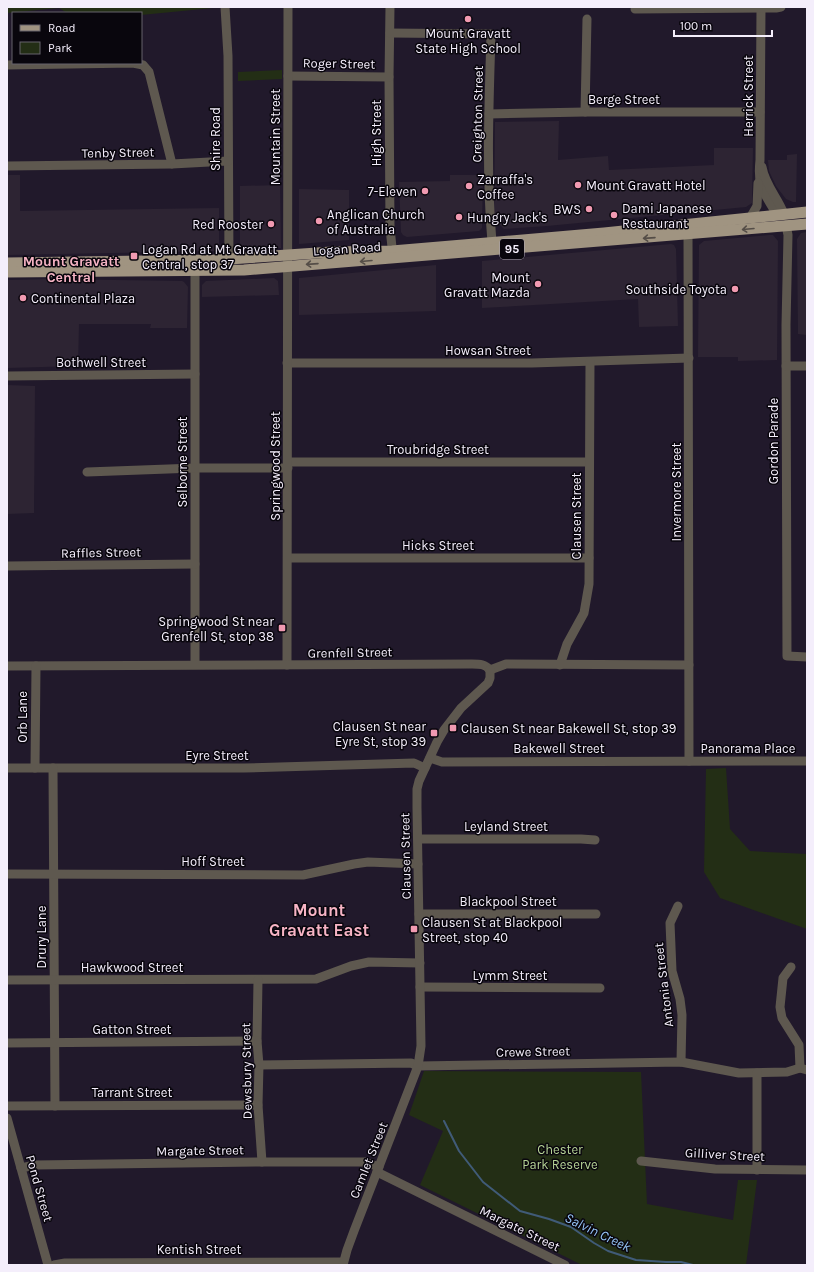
<svg xmlns="http://www.w3.org/2000/svg" width="814" height="1272" viewBox="0 0 814 1272" font-family="Karla,sans-serif">
<style>
.commercial{fill:#2d2433}
.green{fill:#232e15}
.lines{fill:none;stroke-linecap:round;stroke-linejoin:round}
.stream{stroke:#405b78;stroke-width:2}
.minor{stroke:#5e584f;stroke-width:9}
.major{stroke:#a09481;stroke-width:11}
.oneway{stroke:#544d47}
.poi-dot{fill:#f19ab1;stroke:#09060d;stroke-width:1.5}
.labels{text-anchor:middle;stroke-width:3;stroke-linejoin:round;paint-order:stroke}
.shield{fill:#09060d;stroke:#aea8b4;stroke-width:1}
.shield-label{font-size:12px;font-weight:bold;fill:#f4eefb}
.poi-label{font-size:13px;fill:#f4eefb;stroke:#09060d;text-anchor:start}
.street-label{font-size:13px;fill:#f4eefb;stroke:#09060d}
.park-label{font-size:13px;fill:#b5d295;stroke:#09060d}
.neighbourhood-label{font-size:14px;font-weight:bold;fill:#f7b4c5;stroke:#09060d}
.water-label{font-size:14px;font-style:italic;fill:#95c4f6;stroke:#09060d}
.district-label{font-size:17px;font-weight:bold;fill:#f7b4c5;stroke:#09060d}
</style>
<rect width="100%" height="100%" fill="#21192b"/>
<!-- commercial -->
<g class="commercial">
<polygon points="559,121 558,160 608,156 609,170 714,165 714,148 753,148 752,203 746,207 547,226 504,229 494,219 495,122"/>
<polygon points="797,154 796,202 793,202 786,199 776,186 769,171 768,160 787,160 787,155"/>
<polygon points="7,175 20,175 20,211 219,208 219,251 7,255"/>
<polygon points="450,175 483,175 482,228 479,231 407,237 403,235 401,232 399,182 450,181"/>
<polygon points="280,185 281,248 243,249 240,245 240,186"/>
<polygon points="299,189 349,190 349,240 299,244"/>
<polygon points="807,232 807,335 798,334 797,239 801,233"/>
<polygon points="769,235 773,235 778,241 777,360 738,361 738,357 698,357 699,245 704,241"/>
<polygon points="671,244 674,245 676,249 678,326 639,327 638,299 482,308 482,261"/>
<polygon points="436,265 436,311 299,315 299,278"/>
<polygon points="274,278 278,281 279,295 202,297 202,285 206,281"/>
<polygon points="49,279 182,281 184,282 188,287 187,328 150,328 151,324 79,324 78,366 7,368 7,280"/>
<polygon points="7,385 35,386 34,513 7,514"/>
</g>
<!-- green -->
<g class="green">
<polygon points="7,7 223,7 141,15 141,13 67,13 59,8 7,13"/>
<polygon points="282,70 282,79 238,81 238,72"/>
<polygon points="726,768 730,829 750,851 807,854 807,929 720,898 704,872 706,769"/>
<polygon points="424,1071 641,1072 647,1204 733,1220 738,1180 757,1180 746,1265 582,1265 420,1185 443,1131 409,1115"/>
</g>
<g class="lines">
<!-- stream -->
<polyline class="stream" points="444,1121 459,1151 483,1182 520,1211 549,1219 571,1227 594,1243 608,1251 636,1260 666,1262 681,1262 693,1265"/>
<!-- minor -->
<g class="minor">
<polyline points="225,7 228,56 229,265"/>
<polyline points="390,7 389,77 390,228 393,257"/>
<path d="M761,8L760,160C757,188 764,192 777,215"/>
<polyline points="635,9 776,8 781,7"/>
<path d="M390,33L491,34C489,104 486,173 492,242"/>
<polyline points="7,65 133,63 143,65 149,72 172,164"/>
<polyline points="288,76 389,77"/>
<polyline points="585,112 587,19"/>
<polyline points="489,114 585,112 760,112"/>
<polyline points="7,166 172,164 228,161"/>
<path d="M762,167C765,185 778,198 784,214"/>
<polyline points="750,218 757,206 758,183"/>
<polyline points="786,225 788,235 786,325 787,656 807,657"/>
<polyline points="688,228 689,761"/>
<polyline points="195,264 195,664"/>
<polyline points="287,363 532,363 689,358"/>
<polyline points="786,366 807,366"/>
<polyline points="7,376 195,374"/>
<polyline points="288,462 589,462"/>
<polyline points="87,472 195,468 288,468"/>
<polyline points="288,558 589,558"/>
<polyline points="7,566 195,564"/>
<polyline points="287,665 288,7"/>
<polyline points="560,665 567,644 584,613 589,584 590,362"/>
<path d="M7,666L472,664C480,664 485,664 490,670"/>
<polyline points="490,670 506,664 689,665"/>
<polyline points="430,758 442,762 807,761"/>
<polyline points="7,768 244,768 414,763 425,768"/>
<polyline points="35,768 36,666"/>
<polyline points="53,768 55,1106"/>
<polyline points="418,839 581,839 595,840"/>
<polyline points="7,874 303,875 354,864 368,862 418,864"/>
<polyline points="678,906 670,923 672,971 680,999 682,1015 681,1062"/>
<polyline points="419,914 596,914"/>
<polyline points="791,967 783,978 780,1007 782,1018 799,1045 800,1068"/>
<polyline points="7,980 316,979 351,966 369,962 420,963"/>
<polyline points="258,980 257,1041 259,1065 258,1105 262,1162"/>
<polyline points="420,987 600,988"/>
<polyline points="7,1043 257,1041"/>
<polyline points="259,1065 411,1063 418,1066 681,1062 739,1073 787,1072 800,1068 807,1070"/>
<polyline points="757,1073 757,1170"/>
<polyline points="7,1106 258,1105"/>
<polyline points="7,1118 48,1265"/>
<polyline points="641,1161 715,1169 807,1170"/>
<polyline points="21,1168 35,1165 262,1162 365,1162 379,1167"/>
<polyline points="377,1172 565,1265"/>
<polyline points="54,1265 65,1263 343,1262"/>
<polyline points="343,1265 347,1250 354,1231 418,1066 421,1046 417,808 417,789 419,781 437,742 444,730 461,708 488,683 490,678 490,670"/>
</g>
<!-- major -->
<g class="major">
<polyline points="7,263 214,260 332,252 392,251 604,233 807,212"/>
<polyline points="7,272 244,270 807,224"/>
</g>
</g>
<!-- one-way arrows -->
<defs><path id="oneway-shaft" d="M-6 0H5M1.5-3L5.5 0L1.5 3" fill="none" stroke-width="1.6" stroke-linecap="round" stroke-linejoin="round"/></defs>
<g class="oneway">
<use href="#oneway-shaft" transform="translate(748 229) rotate(175)"/>
<use href="#oneway-shaft" transform="translate(649 238) rotate(176)"/>
<use href="#oneway-shaft" transform="translate(366 261) rotate(175)"/>
<use href="#oneway-shaft" transform="translate(312 264) rotate(176)"/>
</g>
<!-- markers -->
<g class="poi-dot">
<circle cx="468" cy="19" r="4"/>
<circle cx="578" cy="185" r="4"/>
<circle cx="469" cy="186" r="4"/>
<circle cx="425" cy="191" r="4"/>
<circle cx="589" cy="209" r="4"/>
<circle cx="614" cy="215" r="4"/>
<circle cx="459" cy="217" r="4"/>
<circle cx="319" cy="221" r="4"/>
<circle cx="271" cy="224" r="4"/>
<rect x="130" y="252" width="8" height="8" rx="2"/>
<circle cx="538" cy="284" r="4"/>
<circle cx="735" cy="289" r="4"/>
<circle cx="23" cy="298" r="4"/>
<rect x="278" y="624" width="8" height="8" rx="2"/>
<rect x="449" y="724" width="8" height="8" rx="2"/>
<rect x="430" y="729" width="8" height="8" rx="2"/>
<rect x="410" y="925" width="8" height="8" rx="2"/>
</g>
<g class="labels">
<!-- shield labels -->
<rect class="shield" x="500" y="239" width="24" height="20" rx="3"/>
<g class="shield-label">
<text x="512" y="253">95</text>
</g>
<!-- poi labels -->
<g class="poi-label">
<text x="468" y="38" text-anchor="middle">Mount Gravatt<tspan x="468" dy="15">State High School</tspan></text>
<text x="477" y="184">Zarraffa's<tspan x="477" dy="15">Coffee</tspan></text>
<text x="586" y="190">Mount Gravatt Hotel</text>
<text x="417" y="196" text-anchor="end">7-Eleven</text>
<text x="622" y="213">Dami Japanese<tspan x="622" dy="15">Restaurant</tspan></text>
<text x="581" y="214" text-anchor="end">BWS</text>
<text x="327" y="219">Anglican Church<tspan x="327" dy="15">of Australia</tspan></text>
<text x="467" y="222">Hungry Jack's</text>
<text x="263" y="229" text-anchor="end">Red Rooster</text>
<text x="142" y="254">Logan Rd at Mt Gravatt<tspan x="142" dy="15">Central, stop 37</tspan></text>
<text x="530" y="282" text-anchor="end">Mount<tspan x="530" dy="15">Gravatt Mazda</tspan></text>
<text x="727" y="294" text-anchor="end">Southside Toyota</text>
<text x="31" y="303">Continental Plaza</text>
<text x="274" y="626" text-anchor="end">Springwood St near<tspan x="274" dy="15">Grenfell St, stop 38</tspan></text>
<text x="426" y="731" text-anchor="end">Clausen St near<tspan x="426" dy="15">Eyre St, stop 39</tspan></text>
<text x="461" y="733">Clausen St near Bakewell St, stop 39</text>
<text x="422" y="927">Clausen St at Blackpool<tspan x="422" dy="15">Street, stop 40</tspan></text>
</g>
<!-- street labels -->
<g class="street-label">
<text transform="translate(339 63) rotate(1)" y="5">Roger Street</text>
<text transform="translate(748 96) rotate(-90)" y="5">Herrick Street</text>
<text x="624" y="104">Berge Street</text>
<text transform="translate(477 114) rotate(-89)" y="5">Creighton Street</text>
<text transform="translate(376 133) rotate(-90)" y="5">High Street</text>
<text transform="translate(275 137) rotate(-90)" y="5">Mountain Street</text>
<text transform="translate(215 139) rotate(-90)" y="5">Shire Road</text>
<text transform="translate(118 152) rotate(-1)" y="5">Tenby Street</text>
<text transform="translate(347 248) rotate(-4)" y="5">Logan Road</text>
<text x="488" y="355">Howsan Street</text>
<text x="101" y="367">Bothwell Street</text>
<text transform="translate(773 441) rotate(-90)" y="5">Gordon Parade</text>
<text x="438" y="454">Troubridge Street</text>
<text transform="translate(182 462) rotate(-90)" y="5">Selborne Street</text>
<text transform="translate(275 466) rotate(-90)" y="5">Springwood Street</text>
<text transform="translate(676 492) rotate(-90)" y="5">Invermore Street</text>
<text transform="translate(576 516) rotate(-90)" y="5">Clausen Street</text>
<text x="438" y="550">Hicks Street</text>
<text transform="translate(101 552) rotate(-1)" y="5">Raffles Street</text>
<text transform="translate(350 652) rotate(-1)" y="5">Grenfell Street</text>
<text transform="translate(22 717) rotate(-90)" y="5">Orb Lane</text>
<text x="559" y="753">Bakewell Street</text>
<text x="748" y="753">Panorama Place</text>
<text x="217" y="760">Eyre Street</text>
<text x="506" y="831">Leyland Street</text>
<text transform="translate(405 856) rotate(-91)" y="5">Clausen Street</text>
<text x="213" y="866">Hoff Street</text>
<text x="508" y="906">Blackpool Street</text>
<text transform="translate(41 937) rotate(-90)" y="5">Drury Lane</text>
<text x="132" y="972">Hawkwood Street</text>
<text x="510" y="980">Lymm Street</text>
<text transform="translate(663 985) rotate(-97)" y="5">Antonia Street</text>
<text x="132" y="1034">Gatton Street</text>
<text transform="translate(533 1051) rotate(-1)" y="5">Crewe Street</text>
<text transform="translate(246 1071) rotate(-91)" y="5">Dewsbury Street</text>
<text x="132" y="1097">Tarrant Street</text>
<text transform="translate(200 1150) rotate(-1)" y="5">Margate Street</text>
<text transform="translate(725 1154) rotate(3)" y="5">Gilliver Street</text>
<text transform="translate(368 1160) rotate(-68)" y="5">Camlet Street</text>
<text transform="translate(40 1188) rotate(74)" y="5">Pond Street</text>
<text transform="translate(520 1228) rotate(26)" y="5">Margate Street</text>
<text x="199" y="1254">Kentish Street</text>
</g>
<!-- park labels -->
<g class="park-label">
<text x="560" y="1154">Chester<tspan x="560" dy="15">Park Reserve</tspan></text>
</g>
<!-- neighbourhood labels -->
<g class="neighbourhood-label">
<text x="71" y="266">Mount Gravatt<tspan x="71" dy="16">Central</tspan></text>
</g>
<!-- water labels -->
<g class="water-label">
<text transform="translate(598 1232) rotate(26)" y="5">Salvin Creek</text>
</g>
<!-- district labels -->
<g class="district-label">
<text x="319" y="916">Mount<tspan x="319" dy="20">Gravatt East</tspan></text>
</g>
</g>
<!-- border -->
<rect width="814" height="1272" fill="none" stroke="#f4eefb" stroke-width="16"/>
<!-- legend -->
<rect x="12" y="12" width="130" height="52" fill="#09060d" stroke="#67636c"/>
<rect x="20" y="25" width="20" height="6" fill="#a09481" stroke="#67636c"/>
<text x="48" y="32" font-size="12" fill="#f4eefb">Road</text>
<rect x="20" y="42" width="20" height="12" fill="#232e15" stroke="#67636c"/>
<text x="48" y="52" font-size="12" fill="#f4eefb">Park</text>
<!-- scale -->
<path d="M674 30v6h98v-6" fill="none" stroke="#f4eefb" stroke-width="2"/>
<text x="680" y="30" font-size="12" fill="#f4eefb" stroke="#09060d" stroke-width="3" paint-order="stroke">100 m</text>
</svg>
